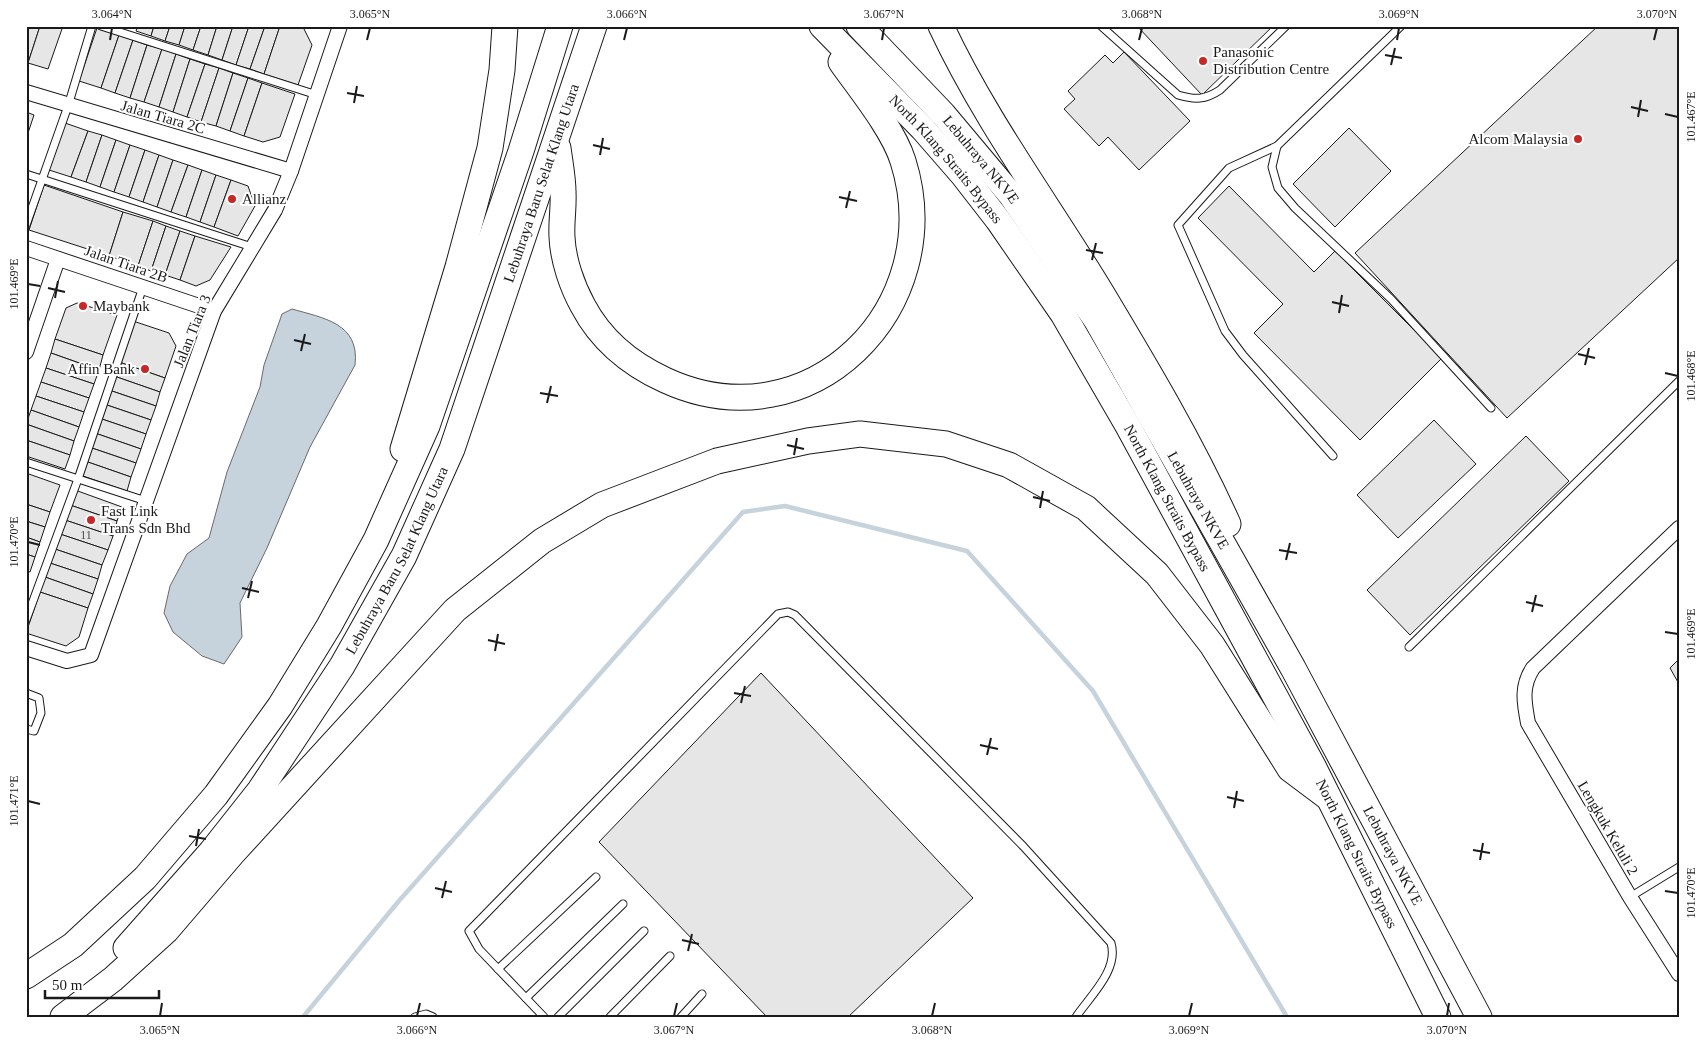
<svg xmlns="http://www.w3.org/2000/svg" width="1705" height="1043" viewBox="0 0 1705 1043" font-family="'Times New Roman',serif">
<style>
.water{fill:#c6d2dc;stroke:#6a6a6a}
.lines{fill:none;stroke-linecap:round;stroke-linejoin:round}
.stream{stroke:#c6d2dc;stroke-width:4.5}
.building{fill:#e6e6e6;stroke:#1a1a1a}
.lane-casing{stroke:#1a1a1a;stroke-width:9}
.street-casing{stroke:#1a1a1a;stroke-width:16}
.highway-casing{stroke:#1a1a1a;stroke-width:27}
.lane{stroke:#fff;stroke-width:7}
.street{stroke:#fff;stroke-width:14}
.highway{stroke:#fff;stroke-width:25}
.ticks{fill:none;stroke:#1a1a1a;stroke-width:2}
.poi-dot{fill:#c62828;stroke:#fff;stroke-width:2}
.labels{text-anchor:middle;stroke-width:4;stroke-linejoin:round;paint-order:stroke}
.number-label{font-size:12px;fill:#4d4d4d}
.poi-label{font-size:15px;fill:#1a1a1a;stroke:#fff;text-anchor:start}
.street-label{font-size:15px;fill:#1a1a1a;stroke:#fff}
.neatline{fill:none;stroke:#1a1a1a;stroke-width:2}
.ticks-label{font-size:12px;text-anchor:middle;fill:#1a1a1a}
</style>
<rect width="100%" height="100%" fill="#fff"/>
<!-- water -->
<path class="water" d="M292,309C323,318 360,323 355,365L310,447L267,548L240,603L242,637L224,664L202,656L173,632L164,613L170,586L187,554L209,538L227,472L260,387L264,365L282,314Z"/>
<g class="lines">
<!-- stream -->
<polyline class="stream" points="303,1017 398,902 743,512 785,506 967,551 1093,691 1287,1017"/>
</g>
<!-- building -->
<g class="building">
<polygon points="26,26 40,26 28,63 26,62"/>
<polygon points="40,26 63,26 48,69 28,63"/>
<polygon points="138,26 154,26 151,36 136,31"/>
<polygon points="154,26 170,26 165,41 151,36"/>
<polygon points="170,26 185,26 179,45 165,41"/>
<polygon points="185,26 201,26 193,50 179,45"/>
<polygon points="201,26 217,26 208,55 193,50"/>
<polygon points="217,26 233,26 222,60 208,55"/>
<polygon points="233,26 249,26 236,65 222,60"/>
<polygon points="249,26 265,26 250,69 236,65"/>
<polygon points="265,26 280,26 264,74 250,69"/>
<polygon points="280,26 303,27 312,45 298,85 264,74"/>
<polygon points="1137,26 1273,26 1202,95"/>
<polygon points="1598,26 1679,26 1679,258 1507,418 1355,253"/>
<polygon points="97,28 119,35 101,88 79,81"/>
<polygon points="119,35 133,40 115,93 101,88"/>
<polygon points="133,40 147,45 130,98 115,93"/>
<polygon points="147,45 162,49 144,102 130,98"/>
<polygon points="162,49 176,54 159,107 144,102"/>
<polygon points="1124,52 1190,121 1139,170 1108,137 1099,146 1064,109 1075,99 1068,91 1105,55 1113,63"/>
<polygon points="176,54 190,59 173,112 159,107"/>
<polygon points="190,59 205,64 187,117 173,112"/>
<polygon points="205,64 219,68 201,122 187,117"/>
<polygon points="219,68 233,73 216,126 201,122"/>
<polygon points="233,73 248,78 230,131 216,126"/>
<polygon points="248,78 262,83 244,136 230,131"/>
<polygon points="262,83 295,94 280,137 263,142 244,136"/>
<polygon points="26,112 34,115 26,139"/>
<polygon points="65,123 88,131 71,177 49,170"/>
<polygon points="1349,128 1391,171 1335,227 1293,184"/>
<polygon points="88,131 102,135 86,182 71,177"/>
<polygon points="102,135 116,140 100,187 86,182"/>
<polygon points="116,140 130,145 114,192 100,187"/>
<polygon points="130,145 145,150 129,197 114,192"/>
<polygon points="145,150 159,155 143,202 129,197"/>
<polygon points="159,155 173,160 157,207 143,202"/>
<polygon points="173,160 188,165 171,212 157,207"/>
<polygon points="188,165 202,170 186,217 171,212"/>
<polygon points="202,170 216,175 200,222 186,217"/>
<polygon points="216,175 231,180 214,227 200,222"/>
<polygon points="231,180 248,186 255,206 238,236 214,227"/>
<polygon points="44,185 123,212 109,256 29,230"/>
<polygon points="1229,186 1314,272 1335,251 1442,358 1360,440 1254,333 1283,304 1198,218"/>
<polygon points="123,212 153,221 138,266 109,256"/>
<polygon points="153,221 166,226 151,271 138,266"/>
<polygon points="166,226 180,231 165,275 151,271"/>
<polygon points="180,231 195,236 180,280 165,275"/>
<polygon points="195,236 231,247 210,280 196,286 180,280"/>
<polygon points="77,303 117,315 103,355 55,339 66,308"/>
<polygon points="133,321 169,333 176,346 165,378 119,362"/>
<polygon points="55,339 103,355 99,370 51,353"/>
<polygon points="51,353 99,370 94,384 46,368"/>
<polygon points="119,362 165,378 160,392 114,376"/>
<polygon points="46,368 94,384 89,398 41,382"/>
<polygon points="114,376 160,392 156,406 109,390"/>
<polygon points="41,382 89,398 84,412 36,396"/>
<polygon points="109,390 156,406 151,420 104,404"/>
<polygon points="36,396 84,412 79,427 31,410"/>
<polygon points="104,404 151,420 146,434 99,418"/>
<polygon points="31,410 79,427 74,441 26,424"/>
<polygon points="99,418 146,434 141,449 95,433"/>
<polygon points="1434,420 1476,464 1398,538 1357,495"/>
<polygon points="26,424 74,441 70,455 26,440"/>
<polygon points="95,433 141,449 136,463 89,447"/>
<polygon points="1526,436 1569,481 1410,635 1367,590"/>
<polygon points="26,440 70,455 65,469 26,456"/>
<polygon points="89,447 136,463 131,477 85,461"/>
<polygon points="85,461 131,477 127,491 80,475"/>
<polygon points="26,473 60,485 50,512 26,504"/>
<polygon points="75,490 122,507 117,521 70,505"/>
<polygon points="26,504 50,512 45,527 26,521"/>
<polygon points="70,505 117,521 113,536 65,520"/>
<polygon points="65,520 113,536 108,550 60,534"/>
<polygon points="26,521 45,527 40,542 26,537"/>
<polygon points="60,534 108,550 102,565 55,549"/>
<polygon points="26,537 40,542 35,557 26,554"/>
<polygon points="55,549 102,565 98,579 50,563"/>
<polygon points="26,554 35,557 30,572 26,571"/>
<polygon points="50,563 98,579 93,594 45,577"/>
<polygon points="45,577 93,594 88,608 40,592"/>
<polygon points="40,592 88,608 79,637 66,646 26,633"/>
<polygon points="1679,659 1679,684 1670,668"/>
<polygon points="761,673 973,898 848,1017 767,1017 599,842"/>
</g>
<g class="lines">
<!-- lane casing -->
<g class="lane-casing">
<g id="lane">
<polyline points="101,26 317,95"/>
<path d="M1101,26L1178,95C1195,100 1205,100 1220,90L1286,26"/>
<polyline points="1277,146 1272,167 1278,188 1295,208 1391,299 1491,408"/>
<polyline points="26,174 252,247"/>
<polyline points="26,225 68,106 92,26"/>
<polyline points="1333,456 1243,355 1225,331 1178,225 1229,168 1277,146 1401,26"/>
<polyline points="26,462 146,501"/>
<polyline points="26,620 78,479 143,287"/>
<polyline points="1409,647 1679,381"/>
<polyline points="26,693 39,698 41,713 34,731 26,729"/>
<polyline points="1630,897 1679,867"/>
<polyline points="498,969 596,877"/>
<polyline points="526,998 623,904"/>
<polyline points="415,1017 426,1014 433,1017"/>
<path d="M544,1017L479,949L469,931L778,614L788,612L795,615L1023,846L1111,943C1119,970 1090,996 1076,1017"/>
<polyline points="558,1017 644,931"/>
<polyline points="610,1017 670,956"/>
<polyline points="681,1017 702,994"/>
</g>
</g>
<!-- street casing -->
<g class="street-casing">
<g id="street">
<polyline points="26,92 291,171"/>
<polyline points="26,248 214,311"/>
<polyline points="26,352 58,259"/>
<path d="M1679,528L1533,668C1521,686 1524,702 1528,723L1630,897L1679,974"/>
<polyline points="26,648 67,661 91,655 214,311 275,210 291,171 340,26"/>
</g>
</g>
<!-- highway casing -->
<g class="highway-casing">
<g id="highway">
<path id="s1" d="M822,26L923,129L963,175L998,220L1063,314L1128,426L1313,766L1438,1017"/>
<path id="s2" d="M859,26L943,114L1011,195L1097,321L1293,668L1479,1017"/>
<path d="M941,26C985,120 1047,203 1101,292C1146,367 1192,444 1228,524"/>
<path d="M558,148C560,163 563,178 563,192C564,207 561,222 562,237C563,260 572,286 583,306C601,340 630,364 665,380C810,447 949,307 903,161C893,129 860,89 841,62"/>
<polyline points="403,449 458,267 490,148 502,70 505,26"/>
<path id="s3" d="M126,948L211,852L260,790L342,666L404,556L452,449L594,26"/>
<polyline points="26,976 73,945 145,878 216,795 280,706 329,626 376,540 427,426 521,151 560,26"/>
<polyline points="63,1017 113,979 166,931 232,854 455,610 542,541 602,505 717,461 808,441 860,434 946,444 1009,465 1086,508 1157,574 1212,645 1290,769 1326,796"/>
</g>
</g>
<!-- lane -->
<use href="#lane" class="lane"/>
<!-- street -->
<use href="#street" class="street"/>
<!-- highway -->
<use href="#highway" class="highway"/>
</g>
<!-- ticks -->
<path class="ticks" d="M110,40L112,28M367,40L370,28M624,40L627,28M882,40L884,28M1139,40L1142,28M1397,40L1399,28M1654,40L1657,28M1385,55L1402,58M1391,65L1395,48M347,93L364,96M354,103L357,86M1631,107L1648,111M1665,114L1678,117M1638,117L1641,100M593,145L610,149M600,155L603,138M839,197L857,201M846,208L850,191M1086,250L1103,253M1092,260L1096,243M28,284L40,286M48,288L65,292M55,298L58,281M1332,302L1349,306M1339,313L1342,295M294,340L311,344M301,351L305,334M1578,354L1595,358M1585,365L1589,348M1665,373L1678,376M540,393L558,396M547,403L551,386M787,445L804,449M794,455L797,438M1033,497L1050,501M1040,508L1043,491M28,542L40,545M1279,550L1297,553M1286,560L1290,543M242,588L259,592M248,598L252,581M1526,602L1543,606M1532,612L1536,595M1665,632L1678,634M488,640L505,644M495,651L498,634M734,693L751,696M741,703L745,686M980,745L998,749M987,755L991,738M1227,797L1244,801M28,801L40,804M1234,808L1237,791M189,836L206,839M196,846L199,829M1473,850L1490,853M1480,860L1483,843M435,888L452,892M1665,891L1678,893M442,898L446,881M682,940L699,944M688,951L692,934M160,1016L162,1003M417,1016L420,1003M674,1016L677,1003M932,1016L935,1003M1189,1016L1192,1003M1447,1016L1449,1003"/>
<!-- markers -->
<g class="poi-dot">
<circle cx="1203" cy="61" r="5"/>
<circle cx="1578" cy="139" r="5"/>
<circle cx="232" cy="199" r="5"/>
<circle cx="83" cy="306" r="5"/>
<circle cx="145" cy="369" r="5"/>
<circle cx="91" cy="520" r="5"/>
</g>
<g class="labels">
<!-- number labels -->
<g class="number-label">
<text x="86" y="539">11</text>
</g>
<!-- poi labels -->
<g class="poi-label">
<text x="1213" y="57">Panasonic<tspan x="1213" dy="17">Distribution Centre</tspan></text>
<text x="1568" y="144" text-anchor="end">Alcom Malaysia</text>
<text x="242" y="204">Allianz</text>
<text x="93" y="311">Maybank</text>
<text x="135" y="374" text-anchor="end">Affin Bank</text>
<text x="101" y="516">Fast Link<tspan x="101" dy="17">Trans Sdn Bhd</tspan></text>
</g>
<!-- street labels -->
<g class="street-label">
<text transform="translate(163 117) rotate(16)" y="5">Jalan Tiara 2C</text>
<text dy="5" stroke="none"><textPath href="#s1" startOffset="182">North Klang Straits Bypass</textPath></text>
<text dy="5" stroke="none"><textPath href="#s2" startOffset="181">Lebuhraya NKVE</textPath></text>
<text dy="5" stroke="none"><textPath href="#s3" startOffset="880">Lebuhraya Baru Selat Klang Utara</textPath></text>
<text transform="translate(126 264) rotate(19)" y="5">Jalan Tiara 2B</text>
<text transform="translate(192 331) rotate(-68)" y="5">Jalan Tiara 3</text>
<text dy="5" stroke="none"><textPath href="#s1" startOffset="588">North Klang Straits Bypass</textPath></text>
<text dy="5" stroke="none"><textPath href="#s2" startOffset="586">Lebuhraya NKVE</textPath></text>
<text dy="5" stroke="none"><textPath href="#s3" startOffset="475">Lebuhraya Baru Selat Klang Utara</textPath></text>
<text transform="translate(1608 828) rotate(60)" y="5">Lengkuk Keluli 2</text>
<text dy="5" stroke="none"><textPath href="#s1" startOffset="991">North Klang Straits Bypass</textPath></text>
<text dy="5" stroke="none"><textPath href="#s2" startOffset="991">Lebuhraya NKVE</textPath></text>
</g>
</g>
<!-- border -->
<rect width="1705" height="1043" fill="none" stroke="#ffffff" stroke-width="55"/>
<!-- scale -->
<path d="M45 990v8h114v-8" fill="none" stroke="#1a1a1a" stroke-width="2.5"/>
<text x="52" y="990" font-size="15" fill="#1a1a1a" stroke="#ffffff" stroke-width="4" paint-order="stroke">50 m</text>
<rect x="28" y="28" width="1650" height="988" class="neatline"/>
<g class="ticks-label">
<text x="112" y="18">3.064°N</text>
<text x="370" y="18">3.065°N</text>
<text x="627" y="18">3.066°N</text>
<text x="884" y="18">3.067°N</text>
<text x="1142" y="18">3.068°N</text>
<text x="1399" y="18">3.069°N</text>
<text x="1657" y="18">3.070°N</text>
<text transform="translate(1691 117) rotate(-90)" y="4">101.467°E</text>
<text transform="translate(14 284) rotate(-90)" y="4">101.469°E</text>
<text transform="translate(1691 376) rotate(-90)" y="4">101.468°E</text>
<text transform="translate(14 542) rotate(-90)" y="4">101.470°E</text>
<text transform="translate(1691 634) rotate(-90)" y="4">101.469°E</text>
<text transform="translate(14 801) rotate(-90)" y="4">101.471°E</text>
<text transform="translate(1691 893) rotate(-90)" y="4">101.470°E</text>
<text x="160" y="1034">3.065°N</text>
<text x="417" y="1034">3.066°N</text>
<text x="674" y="1034">3.067°N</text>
<text x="932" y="1034">3.068°N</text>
<text x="1189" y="1034">3.069°N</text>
<text x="1447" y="1034">3.070°N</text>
</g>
</svg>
